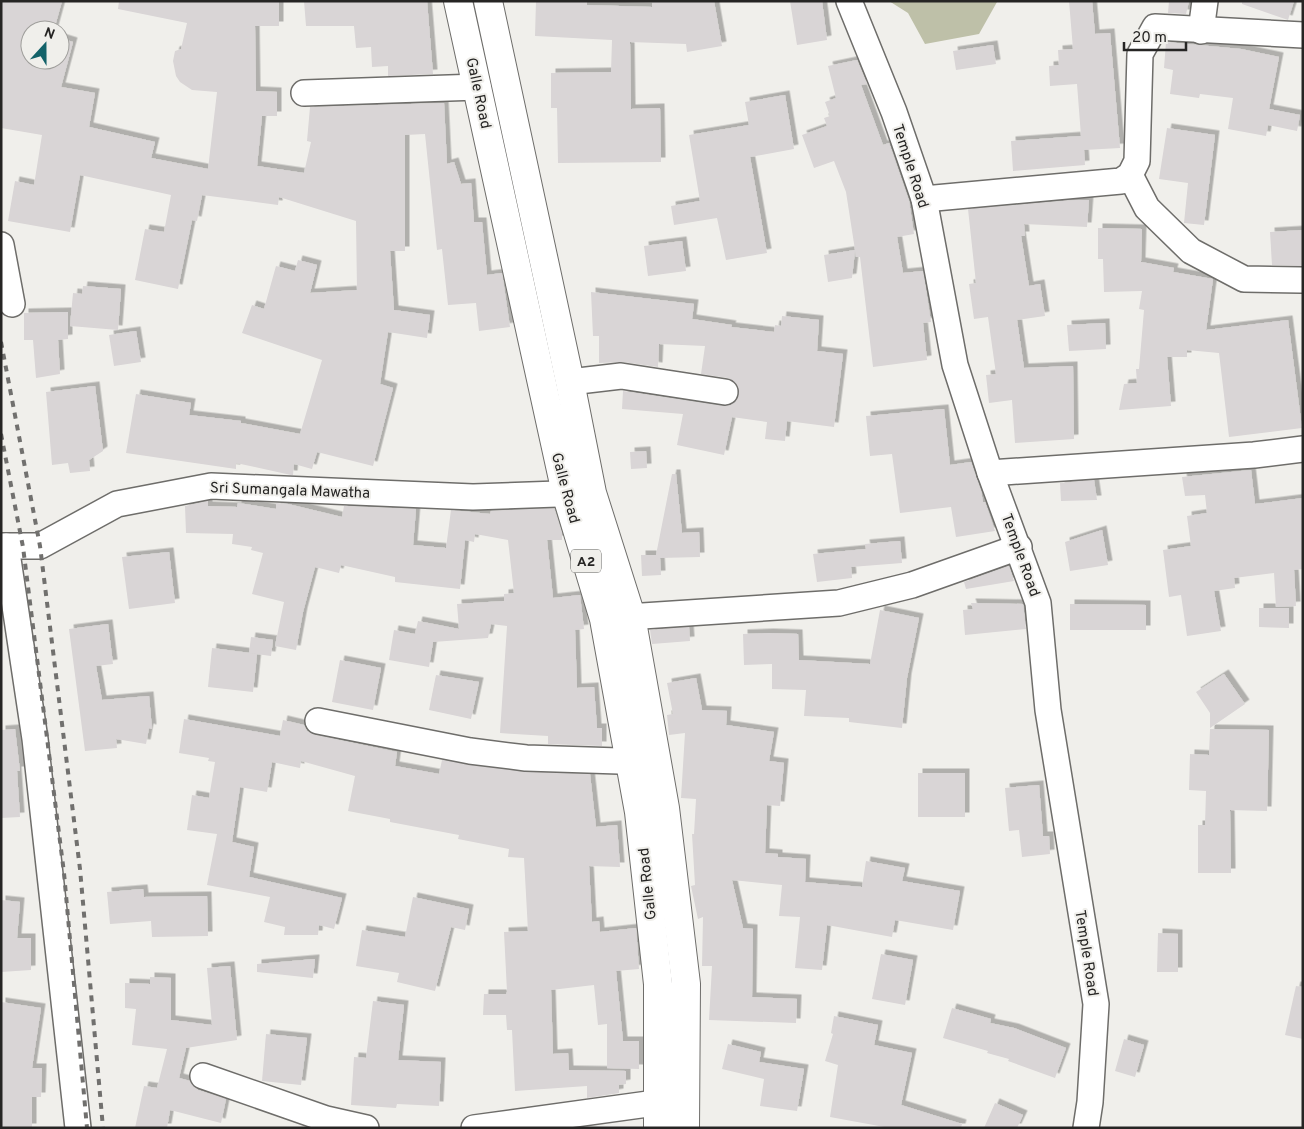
<svg xmlns="http://www.w3.org/2000/svg" width="1304" height="1129" viewBox="0 0 1304 1129" font-family="Overpass,sans-serif">
<style>
.green{fill:#bec0a8}
.building{fill:#d9d5d6;filter:url(#shadow)}
.lines{fill:none;stroke-linecap:round;stroke-linejoin:round}
.street-casing{stroke:#6e6d6a;stroke-width:28}
.highway-casing{stroke:#6e6d6a;stroke-width:30}
.street{stroke:#fff;stroke-width:25}
.highway{stroke:#fff;stroke-width:28}
.rail{stroke:#71706e;stroke-width:4;stroke-dasharray:6 6;stroke-linecap:butt}
.labels{text-anchor:middle;stroke-width:4;stroke-linejoin:round;paint-order:stroke}
.shield{fill:#f0efeb;stroke:#636260;stroke-width:1}
.shield-label{font-size:14px;font-weight:bold;fill:#262524}
.street-label{font-size:15px;fill:#262524;stroke:#f0efeb}
</style>
<defs>
<filter id="shadow"><feDropShadow dx="4.5" dy="-4.5" stdDeviation="0" flood-color="#0004"/></filter>
</defs>
<rect width="100%" height="100%" fill="#f0efeb"/>
<!-- green -->
<polygon class="green" points="889,1 997,1 997,2 979,34 925,44 908,13"/>
<!-- building -->
<g class="building">
<polygon points="1,1 62,1 54,30 30,30 30,60 60,60 60,38 73,42 61,87 95,93 89,127 155,142 151,158 208,169 217,92 192,90 180,82 176,76 173,61 175,51 181,49 187,23 118,9 119,1 279,1 279,26 255,26 256,91 277,92 277,116 262,116 257,166 304,173 311,142 307,141 310,107 444,103 447,164 454,162 461,184 471,183 474,222 482,222 487,275 502,273 510,327 479,331 476,303 448,305 442,249 437,250 425,134 405,135 405,251 390,251 394,310 430,315 427,338 388,332 380,384 393,388 373,466 317,452 312,469 294,464 293,475 291,475 236,463 236,469 126,453 136,394 191,403 189,415 241,421 241,423 300,434 322,360 242,333 252,305 264,309 276,266 295,271 298,260 317,265 310,293 357,290 356,221 279,197 278,205 202,195 197,221 192,220 178,289 135,280 145,229 164,232 171,195 80,175 70,232 8,221 15,181 34,185 42,135 1,128"/>
<polygon points="304,1 427,1 433,74 388,76 388,66 372,67 371,47 356,48 354,26 306,26"/>
<polygon points="536,1 587,1 587,5 652,7 652,1 714,1 722,46 687,52 686,44 630,42 631,109 660,108 661,162 558,163 557,108 551,108 551,73 611,72 612,40 535,36"/>
<polygon points="790,1 822,1 827,40 797,45"/>
<polygon points="1069,1 1092,1 1095,34 1110,33 1120,148 1084,150 1085,165 1013,171 1011,141 1081,136 1077,84 1050,86 1049,66 1059,65 1058,50 1073,49"/>
<polygon points="1169,1 1189,1 1186,14 1168,13"/>
<polygon points="1242,1 1294,1 1288,20 1242,4"/>
<polygon points="1166,42 1241,49 1279,57 1269,109 1300,115 1297,131 1268,125 1266,136 1228,129 1233,98 1200,94 1199,98 1170,94 1173,70 1164,68"/>
<polygon points="993,45 996,64 956,70 953,51"/>
<polygon points="857,60 867,84 861,85 883,145 889,143 909,201 914,234 897,237 903,273 923,271 931,322 923,323 927,360 873,367 860,257 856,257 855,251 852,278 828,282 824,255 855,250 846,192 834,161 814,168 802,135 827,126 824,118 830,116 825,102 836,98 828,66"/>
<polygon points="785,95 794,149 750,157 767,253 726,260 717,218 674,225 671,206 700,201 689,135 749,125 745,102"/>
<polygon points="1167,128 1215,135 1204,225 1184,223 1188,183 1159,179"/>
<polygon points="1075,200 1089,200 1087,227 1024,224 1025,236 1021,236 1029,286 1040,284 1045,316 1017,320 1024,368 1073,366 1074,439 1015,443 1012,400 989,403 986,375 996,374 988,317 974,319 969,284 976,283 968,209"/>
<polygon points="1098,228 1142,229 1141,262 1174,268 1173,272 1213,279 1206,330 1288,320 1302,428 1229,437 1219,353 1187,350 1187,357 1167,357 1171,406 1119,410 1124,384 1137,383 1136,369 1139,369 1144,310 1139,309 1142,291 1104,292 1103,259 1098,259"/>
<polygon points="1303,230 1303,266 1272,265 1270,232"/>
<polygon points="682,241 686,271 648,276 644,246"/>
<polygon points="83,286 121,289 118,330 70,326 73,293 82,294"/>
<polygon points="591,292 694,304 692,319 732,325 731,327 774,332 775,325 781,326 782,316 819,320 817,351 843,354 834,427 787,421 785,441 765,439 767,422 732,417 724,455 677,445 683,414 622,409 623,391 723,406 731,405 736,401 739,394 738,386 728,378 701,374 705,346 659,344 658,367 623,362 599,363 599,336 593,336"/>
<polygon points="68,312 68,339 58,340 60,374 36,378 33,340 24,340 24,313"/>
<polygon points="1105,323 1106,349 1069,351 1067,325"/>
<polygon points="136,331 141,362 114,366 109,335"/>
<polygon points="95,386 103,451 89,460 90,471 70,473 68,463 52,465 46,392"/>
<polygon points="944,409 950,465 971,462 981,491 983,502 985,502 995,531 956,537 951,507 900,513 892,454 870,456 866,416"/>
<polygon points="646,451 647,468 631,469 630,452"/>
<polygon points="1251,470 1255,504 1303,498 1303,569 1294,570 1296,606 1276,607 1274,573 1234,578 1235,588 1214,591 1221,631 1187,636 1181,595 1169,597 1163,550 1191,546 1187,516 1207,513 1205,495 1185,496 1182,477"/>
<polygon points="672,474 676,474 682,533 699,532 700,557 660,558 661,575 642,576 641,555 656,555"/>
<polygon points="1094,480 1097,500 1061,501 1060,483"/>
<polygon points="208,501 208,506 237,507 238,503 276,509 276,503 288,504 342,517 344,506 416,509 413,545 446,548 451,510 490,514 491,511 554,508 562,533 562,540 547,540 553,598 580,595 584,629 575,630 577,688 594,687 597,728 602,728 602,746 548,744 548,736 500,733 507,626 491,624 488,638 433,642 429,667 389,660 394,630 415,634 418,621 459,629 457,604 504,601 504,594 514,593 508,540 475,534 474,542 465,540 460,589 395,582 395,577 341,565 339,573 315,567 303,612 296,650 275,646 284,602 252,594 263,553 251,550 252,547 232,544 233,534 186,533 185,506"/>
<polygon points="1102,530 1108,565 1070,571 1065,542"/>
<polygon points="900,541 902,563 851,567 852,578 817,582 813,554 866,549 865,544"/>
<polygon points="169,552 175,603 129,609 122,557"/>
<polygon points="1009,566 1014,581 966,589 964,582"/>
<polygon points="971,603 1023,604 1026,629 965,635 963,610 973,609"/>
<polygon points="1070,604 1146,605 1146,630 1070,630"/>
<polygon points="1259,608 1289,608 1289,628 1259,627"/>
<polygon points="880,610 919,618 907,678 902,728 849,722 849,718 804,716 806,690 772,689 772,664 744,665 743,634 769,633 798,634 799,660 870,664"/>
<polygon points="108,624 113,664 96,666 102,700 149,696 152,729 149,728 146,744 116,739 117,748 85,751 69,629"/>
<polygon points="689,627 690,641 652,644 650,630"/>
<polygon points="251,637 273,640 271,656 249,653"/>
<polygon points="212,648 257,654 253,692 208,687"/>
<polygon points="340,660 381,668 373,710 332,702"/>
<polygon points="1224,674 1245,704 1210,728 1210,713 1196,692"/>
<polygon points="436,675 479,682 471,719 429,710"/>
<polygon points="696,678 702,710 727,711 726,725 774,732 769,761 784,763 780,806 767,805 765,853 778,854 778,857 806,859 805,882 862,887 866,861 905,868 902,881 960,891 953,930 895,920 892,937 827,925 822,970 795,968 800,917 779,916 782,885 732,880 743,928 753,929 752,997 797,999 796,1023 709,1020 712,966 702,966 703,917 698,919 691,886 695,885 692,834 694,834 696,799 681,798 685,733 669,735 667,715 673,714 667,683"/>
<polygon points="184,719 280,736 283,720 304,725 307,731 315,735 397,752 395,766 439,774 442,760 524,772 590,774 596,827 617,825 620,867 589,866 592,922 599,921 600,932 636,928 639,969 616,971 623,1041 639,1041 639,1069 607,1068 607,1024 598,1025 594,985 551,990 553,1054 568,1053 569,1070 626,1071 626,1084 619,1085 619,1093 587,1098 587,1086 515,1091 512,1030 507,1030 506,1015 483,1015 484,994 506,994 507,992 504,932 528,931 524,858 508,857 509,849 458,839 459,835 390,822 390,819 348,811 355,776 301,761 300,768 272,762 267,792 240,787 232,842 254,847 249,877 342,898 334,929 319,925 318,935 284,935 285,927 264,922 270,897 207,885 217,834 187,830 192,795 209,798 215,762 208,761 209,758 179,753"/>
<polygon points="15,729 20,771 17,771 20,817 1,818 1,730"/>
<polygon points="1210,729 1269,730 1267,811 1230,810 1231,873 1198,873 1198,825 1205,825 1206,791 1189,790 1190,754 1209,755"/>
<rect x="918" y="773" width="47" height="44"/>
<polygon points="1039,785 1043,836 1049,836 1050,854 1022,857 1019,830 1009,831 1005,788"/>
<polygon points="143,889 144,897 207,896 208,936 152,937 151,921 110,924 107,892"/>
<polygon points="413,897 469,909 465,930 451,927 435,991 397,982 399,973 356,966 362,930 405,937"/>
<polygon points="1,900 20,902 17,938 31,938 31,970 1,972"/>
<polygon points="1158,933 1178,934 1178,972 1157,972"/>
<polygon points="881,954 913,960 905,1005 872,999"/>
<polygon points="315,959 313,978 257,972 257,964"/>
<polygon points="230,966 237,1040 186,1048 179,1078 190,1081 198,1090 226,1099 221,1123 170,1110 167,1128 135,1128 144,1086 157,1088 167,1049 132,1045 136,1009 125,1008 125,983 150,984 150,977 171,978 171,1020 212,1025 207,968"/>
<polygon points="1296,986 1303,987 1303,1039 1285,1035"/>
<polygon points="373,1001 404,1005 398,1060 441,1062 439,1106 397,1104 396,1108 351,1105 354,1057 366,1058"/>
<polygon points="1,1002 41,1008 32,1068 42,1068 41,1097 32,1097 32,1128 1,1128"/>
<polygon points="952,1008 991,1019 990,1023 1014,1028 1066,1048 1055,1078 1008,1061 1009,1059 987,1053 988,1051 943,1038"/>
<polygon points="834,1016 878,1025 874,1045 912,1053 901,1105 962,1124 961,1128 890,1128 830,1117 838,1065 825,1061 833,1034 831,1033"/>
<polygon points="266,1034 307,1038 301,1085 262,1081"/>
<polygon points="1124,1039 1144,1045 1135,1077 1115,1071"/>
<polygon points="728,1044 761,1052 759,1062 804,1069 797,1111 760,1106 764,1079 722,1069"/>
<polygon points="995,1103 1023,1115 1017,1128 984,1128"/>
</g>
<g class="lines">
<!-- street casing -->
<g class="street-casing">
<g id="street">
<polyline points="849,1 894,112 924,199 955,365 990,473 1038,603 1048,710 1096,1004 1090,1102 1086,1128"/>
<polyline points="1201,31 1205,1"/>
<polyline points="304,93 478,87"/>
<polyline points="1130,175 1147,208 1191,251 1244,279 1301,280"/>
<polyline points="924,199 1121,181 1130,175 1137,161 1140,54 1155,27 1303,35"/>
<polyline points="1,245 12,304"/>
<polyline points="570,382 621,376 725,392"/>
<polyline points="990,473 1254,455 1303,449"/>
<polyline points="1,546 40,546 117,504 211,486 473,497 586,493"/>
<polyline points="6,546 35,739 78,1128"/>
<polyline points="612,618 839,603 912,585 1019,547"/>
<polyline points="318,721 470,751 526,758 650,762"/>
<polyline points="203,1076 326,1119 366,1128"/>
<polyline points="474,1128 677,1100"/>
</g>
</g>
<!-- highway casing -->
<g class="highway-casing">
<g id="highway">
<polyline points="458,1 566,493 604,619 639,812 658,984 658,1128"/>
<polyline points="488,1 570,382 592,493 631,616 665,808 686,984 685,1128"/>
</g>
</g>
<!-- street -->
<use href="#street" class="street"/>
<!-- highway -->
<use href="#highway" class="highway"/>
<!-- rail -->
<g class="rail">
<polyline points="1,342 40,546 80,869 103,1128"/>
<polyline points="1,434 23,547 64,873 87,1128"/>
</g>
</g>
<g class="labels">
<!-- shield labels -->
<rect class="shield" x="571" y="549.5" width="30" height="23" rx="4"/>
<g class="shield-label">
<text x="586" y="566">A2</text>
</g>
<!-- street labels -->
<g class="street-label">
<text transform="translate(479 93) rotate(78)" y="5">Galle Road</text>
<text transform="translate(911 166) rotate(72)" y="5">Temple Road</text>
<text transform="translate(566 488) rotate(75)" y="5">Galle Road</text>
<text transform="translate(290 490) rotate(2)" y="5">Sri Sumangala Mawatha</text>
<text transform="translate(1021 555) rotate(70)" y="5">Temple Road</text>
<text transform="translate(647 884) rotate(-96)" y="5">Galle Road</text>
<text transform="translate(1087 953) rotate(81)" y="5">Temple Road</text>
</g>
</g>
<!-- border -->
<rect width="1304" height="1129" fill="none" stroke="#262524" stroke-width="5"/>
<!-- north arrow -->
<g transform="translate(45 45) rotate(21)"><circle r="24" fill="#f0efeb" stroke="#9f9e9b"/>
<path d="M0-4L9 19L0 12L-9 19Z" fill="#136269"/>
<text y="-8" font-size="14" font-weight="bold" text-anchor="middle" fill="#262524">N</text>
</g>
<!-- scale -->
<path d="M1124 42v8h62v-8" fill="none" stroke="#262524" stroke-width="2.5"/>
<text x="1132" y="42" font-size="15" fill="#262524" stroke="#f0efeb" stroke-width="4" paint-order="stroke">20 m</text>
</svg>
